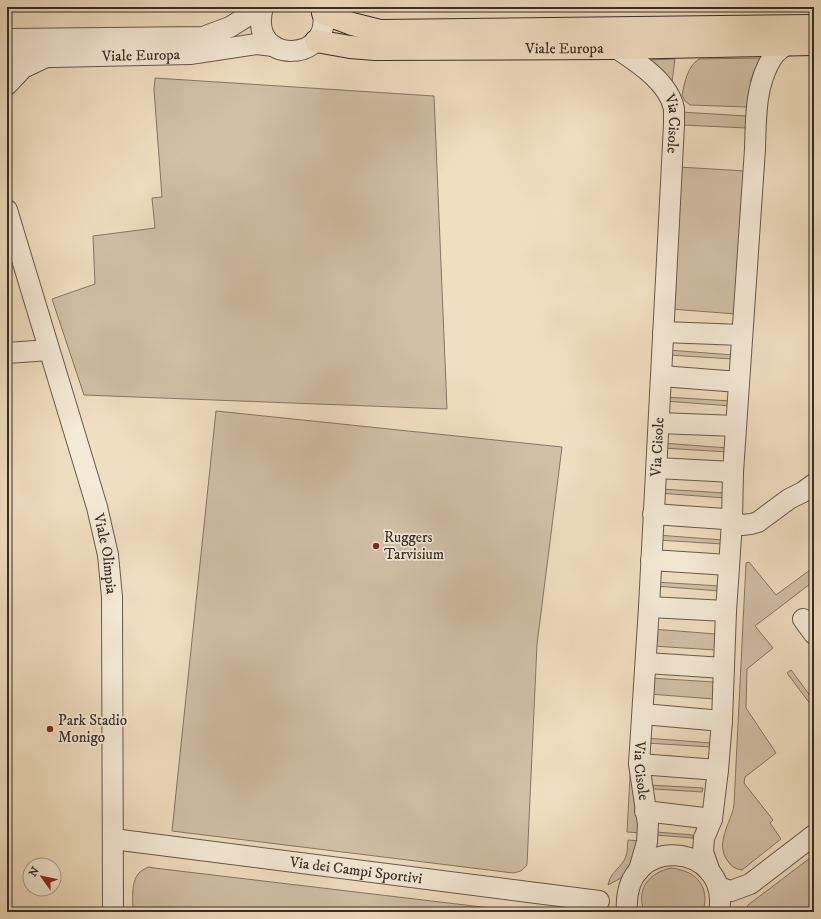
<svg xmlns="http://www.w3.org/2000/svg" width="821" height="919" viewBox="0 0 821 919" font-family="'IM FELL DW Pica',serif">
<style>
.green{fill:#d1c0a6;stroke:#847666}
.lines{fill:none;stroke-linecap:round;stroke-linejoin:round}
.minor-casing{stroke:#66594c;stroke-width:22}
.major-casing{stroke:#382d26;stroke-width:24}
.minor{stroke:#f5ead6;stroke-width:20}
.major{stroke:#f0dec0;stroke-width:22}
.poi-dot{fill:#8f2418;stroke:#f5ead6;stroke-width:1.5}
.labels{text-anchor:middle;stroke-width:3.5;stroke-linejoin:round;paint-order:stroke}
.street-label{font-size:15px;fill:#382d26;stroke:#f5ead6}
.poi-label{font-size:15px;fill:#382d26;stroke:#f5ead6;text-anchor:start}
</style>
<rect width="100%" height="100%" fill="#f0dec0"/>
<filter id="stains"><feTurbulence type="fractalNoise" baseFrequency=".005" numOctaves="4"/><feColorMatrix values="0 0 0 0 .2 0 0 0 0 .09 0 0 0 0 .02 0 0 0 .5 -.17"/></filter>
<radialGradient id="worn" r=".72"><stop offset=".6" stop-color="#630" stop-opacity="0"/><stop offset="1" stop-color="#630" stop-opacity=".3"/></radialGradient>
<!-- green -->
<g class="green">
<path d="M760,58L751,79L747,107L690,105L685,101L682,95C685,82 687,67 699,59Z"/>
<polygon points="675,59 672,82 670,83 647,60"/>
<polygon points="155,78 434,96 447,409 84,395 52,299 95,284 93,236 155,228 152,198 162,197 154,90"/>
<polygon points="680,112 747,116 747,128 682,125"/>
<polygon points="679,167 745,171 736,314 671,309"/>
<polygon points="668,350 733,355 733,359 668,355"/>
<polygon points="665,397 731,401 731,406 665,401"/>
<polygon points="216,411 562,447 537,644 527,865 521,871 513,873 172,831"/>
<polygon points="662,443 728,448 728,452 662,448"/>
<polygon points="660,489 725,493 725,498 659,493"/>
<polygon points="657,535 723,540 723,544 657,540"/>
<path d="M749,562L776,595L814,567V581L755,626L773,648L747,669L746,708L776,753L745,777L744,783L773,820L770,823L781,839L742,870C735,869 731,866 727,860C715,842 731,823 734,805L746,563Z"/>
<polygon points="655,582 720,586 720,591 655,586"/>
<polygon points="652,629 716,634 716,650 652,646"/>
<polygon points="791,670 814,701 814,709 787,673"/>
<polygon points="650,678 714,682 714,699 649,694"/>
<polygon points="646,738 711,743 711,747 646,743"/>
<polygon points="632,740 642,833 627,832"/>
<polygon points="648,785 703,788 702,792 655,789 649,789"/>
<polygon points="656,832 693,835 693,838 655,835"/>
<path d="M628,840L642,841L631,865L621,878L608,885C611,870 622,868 626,856C628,851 627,845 628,840Z"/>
<polygon points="814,855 814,912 746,912 748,905"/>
<path d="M149,867L154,868L524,912H133C133,895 129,873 149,867Z"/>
<path d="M671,868C697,871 710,886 703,912H644C636,888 649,873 671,868Z"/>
</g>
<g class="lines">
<!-- minor casing -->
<g class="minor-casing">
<g id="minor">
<path d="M263,7C246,69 340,62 321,7"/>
<polyline points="7,39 203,37 230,27 262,7"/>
<path id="s1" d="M616,48C637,62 669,82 674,109C674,114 674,120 674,125L649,607L639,764L648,824L647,842L639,870"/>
<path id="s2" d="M7,58L190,54L257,44L273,46"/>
<polyline points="7,85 23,68 44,58"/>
<path id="s3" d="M7,210L97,507L108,555L112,597L113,912"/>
<polyline points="663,332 742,335"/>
<polyline points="7,353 49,350"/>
<polyline points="661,376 739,382"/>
<polyline points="659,423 736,426"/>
<polyline points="657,468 733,472"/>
<polyline points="653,514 725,519 742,525 751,524 758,522 789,499 803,492 814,484"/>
<polyline points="651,560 729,565"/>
<polyline points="649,607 726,611"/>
<polyline points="803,619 814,634"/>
<polyline points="646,663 724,668"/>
<polyline points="643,714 722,721"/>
<polyline points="639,764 718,770"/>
<polyline points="645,811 712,819"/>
<path id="s4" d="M113,839L599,901"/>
<path d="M710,872L703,852L704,838L712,819L718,770L722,721L726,611L732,522L733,472L755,149C756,118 755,85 772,58C775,52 783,47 788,43"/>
<polyline points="718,887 731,891 750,884 814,835"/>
<path d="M627,912C621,831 732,842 719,912"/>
</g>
</g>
<!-- major casing -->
<g class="major-casing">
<g id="major">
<polyline points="323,13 352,24 380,31 814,26"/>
<path id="s5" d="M316,41L350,47L375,49L616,48L814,44"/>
</g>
</g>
<!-- minor -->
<use href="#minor" class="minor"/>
<!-- major -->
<use href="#major" class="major"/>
</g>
<!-- markers -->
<g class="poi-dot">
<circle cx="376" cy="546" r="4"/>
<circle cx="50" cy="729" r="4"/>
</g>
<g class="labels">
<!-- street labels -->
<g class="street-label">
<text dy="5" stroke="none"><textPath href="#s5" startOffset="249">Viale Europa</textPath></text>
<text dy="5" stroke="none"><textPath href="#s2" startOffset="134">Viale Europa</textPath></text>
<text dy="5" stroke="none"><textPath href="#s1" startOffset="101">Via Cisole</textPath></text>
<text transform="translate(657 447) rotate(-87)" y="5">Via Cisole</text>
<text dy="5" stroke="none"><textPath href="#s3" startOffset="358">Viale Olimpia</textPath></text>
<text dy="5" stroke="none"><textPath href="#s1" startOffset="749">Via Cisole</textPath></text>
<text dy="5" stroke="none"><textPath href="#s4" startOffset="245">Via dei Campi Sportivi</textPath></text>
</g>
<!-- poi labels -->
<g class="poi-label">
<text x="384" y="542">Ruggers<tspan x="384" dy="17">Tarvisium</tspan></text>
<text x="58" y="725">Park Stadio<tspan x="58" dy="17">Monigo</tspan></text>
</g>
</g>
<!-- margin -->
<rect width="821" height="919" fill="none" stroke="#f0dec0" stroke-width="24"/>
<rect x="8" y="8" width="805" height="903" fill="none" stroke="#382d26" stroke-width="2"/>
<rect x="12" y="12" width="797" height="895" fill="none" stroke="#382d26"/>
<!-- north arrow -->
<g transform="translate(42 877) rotate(303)"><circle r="19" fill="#f5ead6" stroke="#a99e90"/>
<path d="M0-3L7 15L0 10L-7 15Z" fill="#8f2418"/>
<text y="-6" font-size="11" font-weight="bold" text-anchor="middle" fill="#382d26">N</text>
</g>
<rect width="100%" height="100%" filter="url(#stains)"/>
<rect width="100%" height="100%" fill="url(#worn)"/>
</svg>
